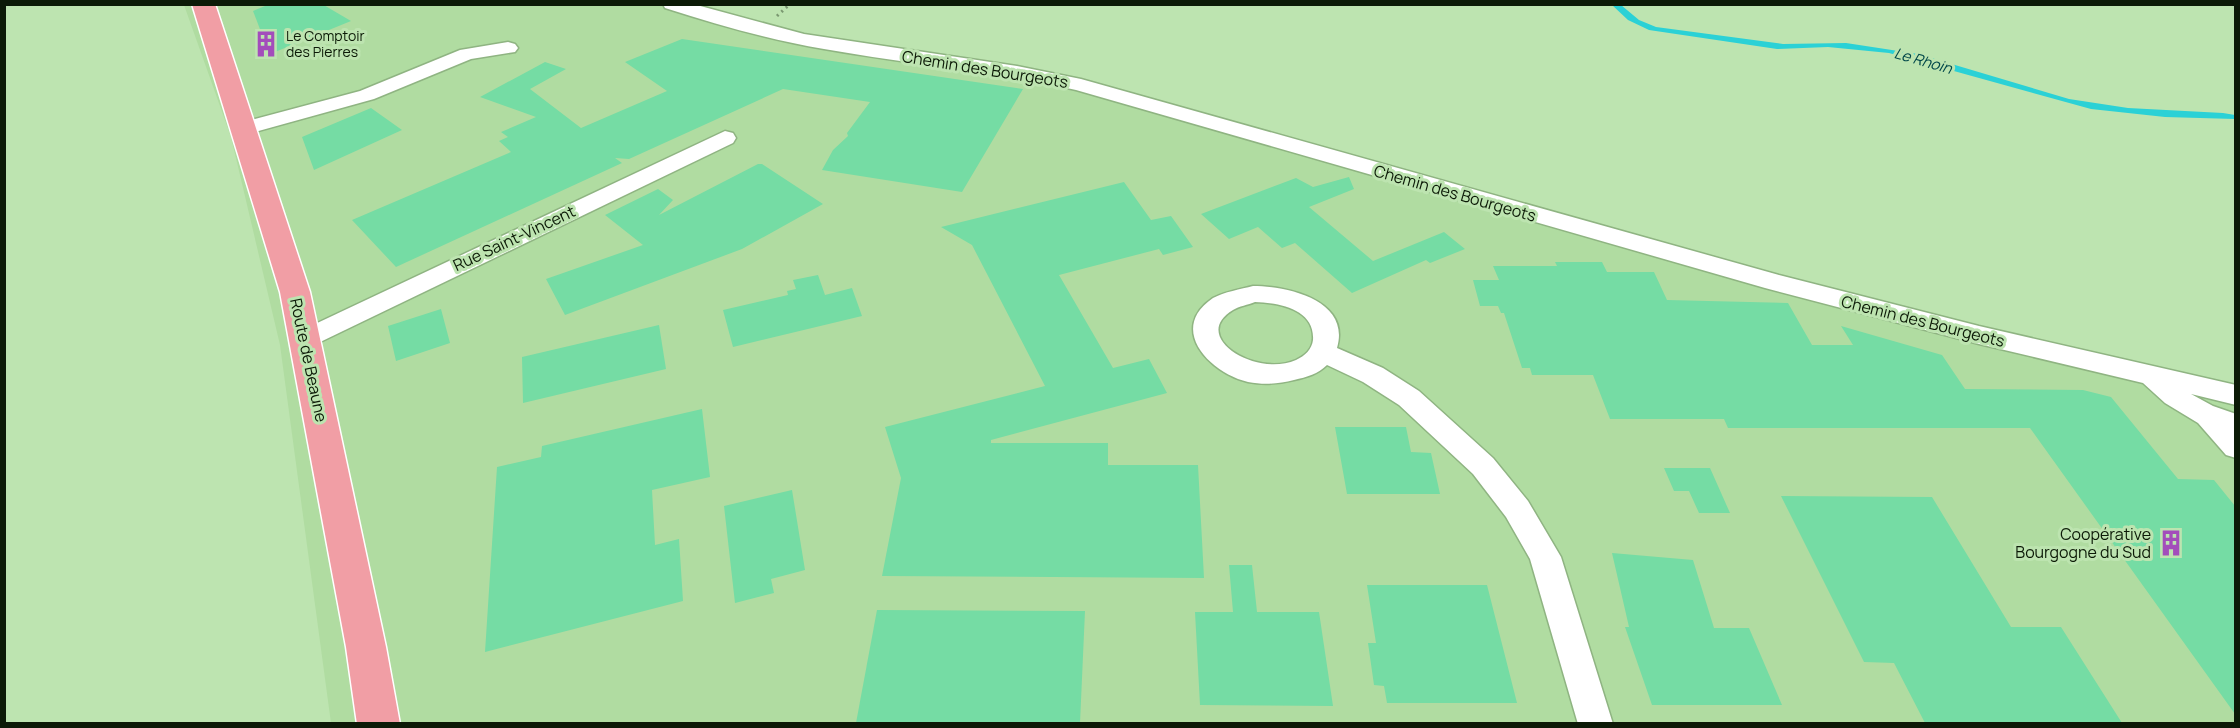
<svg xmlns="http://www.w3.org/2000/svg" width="2240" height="728" viewBox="0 0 2240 728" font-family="Manrope,sans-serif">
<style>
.built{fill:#b0dca1}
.water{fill:#2bd1d6}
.building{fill:#75dca4}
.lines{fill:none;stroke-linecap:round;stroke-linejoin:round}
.minor-casing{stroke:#8fb482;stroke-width:3}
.major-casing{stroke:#fff;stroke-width:3}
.path{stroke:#7a9870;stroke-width:3;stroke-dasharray:2 4;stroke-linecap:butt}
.minor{fill:#fff;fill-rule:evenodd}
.major{fill:#f19ea5;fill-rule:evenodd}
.labels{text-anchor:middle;stroke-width:6;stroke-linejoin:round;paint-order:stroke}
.far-poi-label{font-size:14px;fill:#0c1a07;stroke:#bde4b0;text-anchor:start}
.far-water-label{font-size:15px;font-style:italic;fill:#004749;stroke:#bde4b0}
.street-label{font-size:16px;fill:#0c1a07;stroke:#bde4b0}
.poi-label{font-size:16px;fill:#0c1a07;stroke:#bde4b0;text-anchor:end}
</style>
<rect width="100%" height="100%" fill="#bde4b0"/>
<!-- built -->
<polygon class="built" points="184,5 676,5 747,27 1043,72 1866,302 2235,389 2235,723 331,723 280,345 231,137"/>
<!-- water -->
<polygon class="water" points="1612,5 1621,5 1639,20 1656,27 1783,44 1846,43 1918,54 2069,99 2128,108 2223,113 2235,115 2235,119 2165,117 2091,109 1889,53 1828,47 1777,49 1649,30 1628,20"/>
<!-- building -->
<g class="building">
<polygon points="270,4 322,4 351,21 275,52 266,45 253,11"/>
<polygon points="682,39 1023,89 962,192 822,170 833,150 848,136 847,133 870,102 783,89 629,159 615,158 622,163 396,267 352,220 511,152 499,141 508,137 501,132 536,117 480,97 545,62 566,69 530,89 581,128 667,91 625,62"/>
<polygon points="371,108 402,130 314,170 302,137"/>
<polygon points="758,164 762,164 823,204 742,249 565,315 546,279 643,245 605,215 658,189 673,200 659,215"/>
<polygon points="1349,177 1354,189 1309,207 1373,261 1444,232 1465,249 1430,263 1426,260 1352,293 1295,243 1282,248 1258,227 1229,239 1201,214 1296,178 1313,187"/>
<polygon points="1124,182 1151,220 1171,216 1193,247 1163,255 1159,249 1059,275 1113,368 1149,359 1167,393 991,440 991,443 1108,443 1108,465 1198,465 1204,578 882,576 901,478 885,427 1045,386 972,245 941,227"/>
<polygon points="1555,262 1602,262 1607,272 1654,272 1667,300 1788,303 1812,345 1853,345 1841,326 1942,355 1965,389 2083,390 2111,397 2178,479 2214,480 2235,506 2235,714 2030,428 1728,428 1724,419 1610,419 1593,375 1532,375 1530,368 1522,368 1504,313 1501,313 1498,306 1480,306 1473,280 1499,280 1493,266 1557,266"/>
<polygon points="818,275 825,295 852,288 862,316 733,347 723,310 788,295 787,291 796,289 793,280"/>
<polygon points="441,309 450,343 396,361 388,326"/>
<polygon points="659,325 666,369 523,403 522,357"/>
<polygon points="702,409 710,477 652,490 655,545 679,539 683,601 485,652 497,467 541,457 542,446"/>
<polygon points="1335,427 1406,427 1411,452 1431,453 1440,494 1347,494"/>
<polygon points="1664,468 1710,468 1730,513 1699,513 1689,491 1674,491"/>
<polygon points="792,490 805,570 771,579 774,593 735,603 724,506"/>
<polygon points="1781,496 1932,497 2011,627 2061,627 2122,723 1925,723 1894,663 1864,662"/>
<polygon points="1612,553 1693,560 1714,628 1749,628 1782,705 1652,705 1625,627 1629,627"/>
<polygon points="1229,565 1252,565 1257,612 1319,612 1333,706 1200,705 1195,612 1233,612"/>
<polygon points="1367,585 1487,585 1517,703 1387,703 1384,686 1374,685 1368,643 1376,643"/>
<polygon points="877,610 1085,611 1080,723 856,723"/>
</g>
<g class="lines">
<!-- minor casing -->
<g class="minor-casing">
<g id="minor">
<path d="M663,4H693L804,34L1017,66L1081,79L1779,275L1979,326L2236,385V405L2191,394L2213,406L2236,414V458L2226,455L2198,423L2165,403L2143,383L1979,344L1765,288L1076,90C993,71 908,64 824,49C770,40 718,25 665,8Z"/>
<polygon points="508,42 515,44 518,48 515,52 471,59 374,99 244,135 236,134 233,129 236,124 360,91 460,50"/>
<polygon points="725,131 733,133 736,138 733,143 314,345 305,348 296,345 292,339 296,333"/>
<path d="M1253,286C1287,286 1351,300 1337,348L1383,368L1419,391L1493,458L1528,501L1561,557L1613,724H1578L1530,559L1506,517L1473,474L1399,405L1363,382L1327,365C1318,374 1307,377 1294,380C1278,384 1264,385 1248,382C1210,373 1167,329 1213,298C1224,292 1241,289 1253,286ZM1255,302C1279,303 1315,309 1313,340C1312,349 1305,356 1296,360C1255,378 1189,336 1233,310C1239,306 1248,305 1255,302Z"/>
</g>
</g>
<!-- major casing -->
<g class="major-casing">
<polygon id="major" points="192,4 215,4 310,292 386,647 400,724 357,724 346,647 280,292"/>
</g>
<!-- path -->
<polyline class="path" points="777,16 790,4"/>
<!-- minor -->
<use href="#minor" class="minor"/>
<!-- major -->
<use href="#major" class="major"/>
</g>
<!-- icons -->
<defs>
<g id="building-bare" transform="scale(2.07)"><path d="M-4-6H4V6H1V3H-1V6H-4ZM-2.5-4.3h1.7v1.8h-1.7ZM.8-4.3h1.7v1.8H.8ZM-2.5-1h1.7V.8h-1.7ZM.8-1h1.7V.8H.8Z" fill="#a34dbb" stroke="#bde4b0" stroke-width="2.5" paint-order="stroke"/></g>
</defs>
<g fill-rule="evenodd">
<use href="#building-bare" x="266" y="44"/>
<use href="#building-bare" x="2171" y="543"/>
</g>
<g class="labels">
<!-- far-poi labels -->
<g class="far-poi-label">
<text x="286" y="41">Le Comptoir<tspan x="286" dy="16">des Pierres</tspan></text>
</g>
<!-- far-water labels -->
<g class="far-water-label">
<text transform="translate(1923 61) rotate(16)" y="5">Le Rhoin</text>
</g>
<!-- street labels -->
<g class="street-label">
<text transform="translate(985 69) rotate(9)" y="6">Chemin des Bourgeots</text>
<text transform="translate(1455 193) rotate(16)" y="6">Chemin des Bourgeots</text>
<text transform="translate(514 238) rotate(-25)" y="6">Rue Saint-Vincent</text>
<text transform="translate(1923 321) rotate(14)" y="6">Chemin des Bourgeots</text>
<text transform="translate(309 360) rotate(78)" y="6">Route de Beaune</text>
</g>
<!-- poi labels -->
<g class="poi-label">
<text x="2151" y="540">Coopérative<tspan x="2151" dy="18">Bourgogne du Sud</tspan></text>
</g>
</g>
<!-- border -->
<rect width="2240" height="728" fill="none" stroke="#0c1a07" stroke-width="12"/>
</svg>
